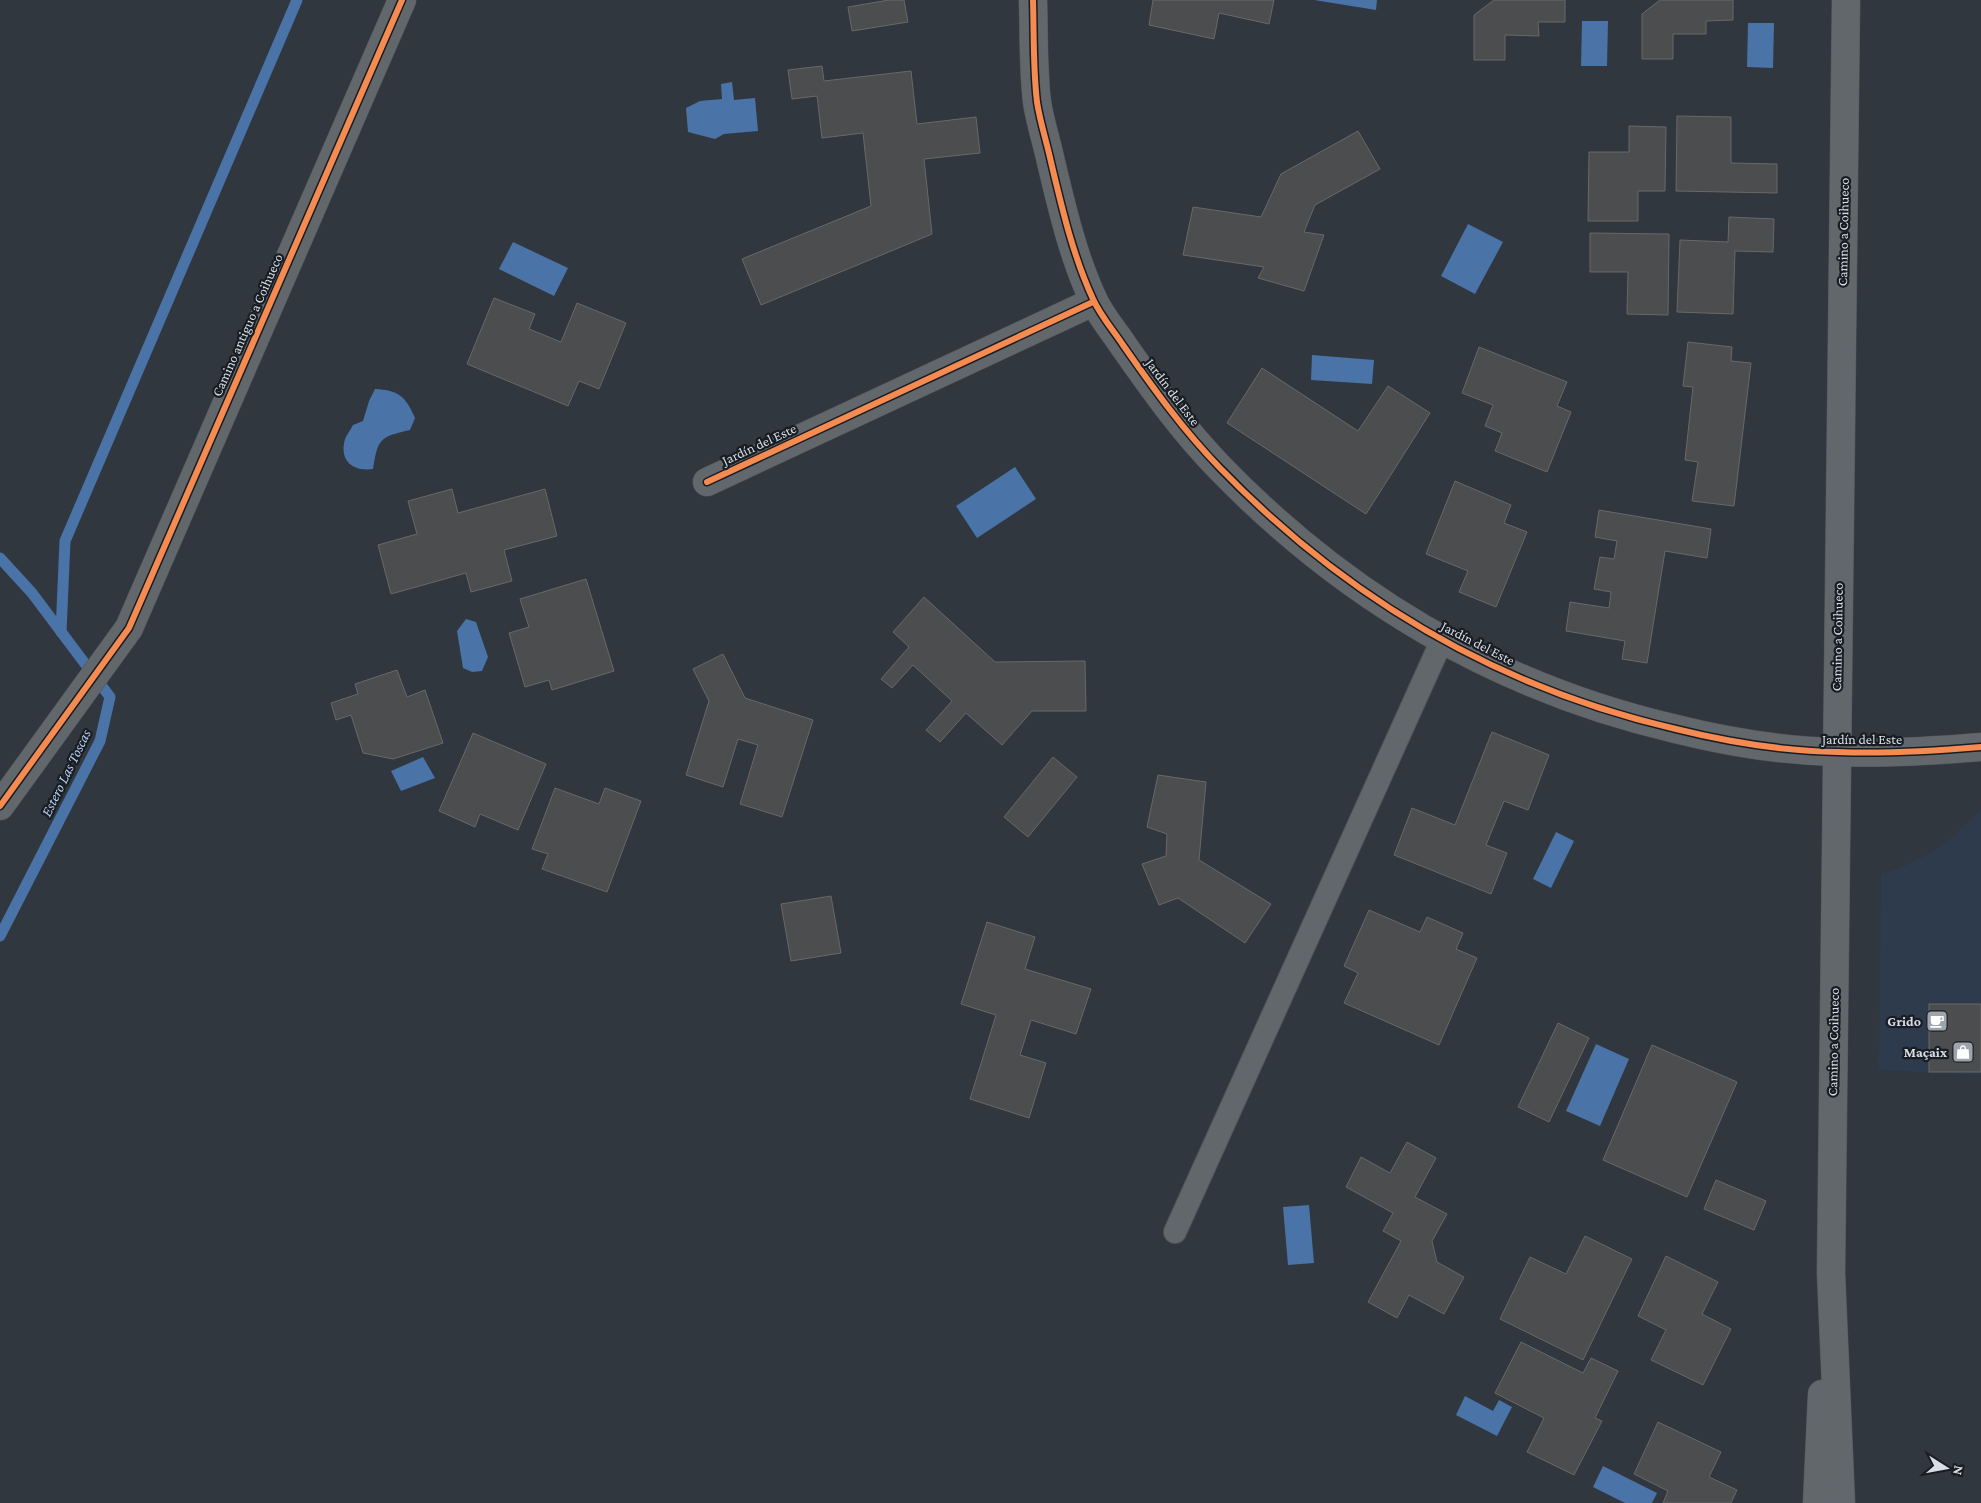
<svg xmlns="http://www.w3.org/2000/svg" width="1981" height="1503" viewBox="0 0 1981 1503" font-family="'Crimson Pro',serif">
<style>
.built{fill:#2e3b4c}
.water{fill:#4a73a8}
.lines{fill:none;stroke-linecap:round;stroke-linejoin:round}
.stream{stroke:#4a73a8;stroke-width:11}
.building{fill:#4c4d4e;stroke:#696869}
.lane-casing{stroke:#50545b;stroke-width:24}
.street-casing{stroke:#50545b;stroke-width:29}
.secondary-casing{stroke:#50545b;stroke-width:29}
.lane{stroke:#62676c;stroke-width:22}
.street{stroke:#62676c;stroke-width:28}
.secondary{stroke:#62676c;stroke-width:28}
.cycleway-casing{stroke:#181d23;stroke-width:9}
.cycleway{stroke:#f68b52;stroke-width:6}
.labels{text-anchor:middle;stroke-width:4.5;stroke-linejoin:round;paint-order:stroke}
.street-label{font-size:14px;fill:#d8dee7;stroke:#181d23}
.poi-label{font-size:14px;font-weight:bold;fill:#d8dee7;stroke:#181d23;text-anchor:end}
.water-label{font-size:15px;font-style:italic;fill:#b5ceef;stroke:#181d23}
</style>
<rect width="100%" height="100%" fill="#31373e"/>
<!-- built -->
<polygon class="built" points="1981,810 1981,1075 1879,1070 1881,874 1904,866 1930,853 1953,837"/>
<!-- water -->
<g class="water">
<polygon points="1314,0 1377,0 1376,10"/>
<polygon points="1582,21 1608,21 1607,66 1581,66"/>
<polygon points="1748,23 1774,23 1773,68 1747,67"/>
<polygon points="732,82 734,100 755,98 758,131 724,134 715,139 688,132 686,108 700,101 722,99 721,84"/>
<polygon points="1468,224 1503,242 1475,294 1441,276"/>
<polygon points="513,242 568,268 554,296 499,269"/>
<polygon points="1312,355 1374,360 1372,384 1311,380"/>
<path d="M375,389C399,390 406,397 415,418L410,430C379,437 378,439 373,469C352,472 339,460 345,439C347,434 351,429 353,425L363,421L369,401Z"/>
<polygon points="1015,467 1036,499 977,538 956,506"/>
<polygon points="466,619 476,622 488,657 482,671 472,672 463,668 457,631"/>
<polygon points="423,757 435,778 401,791 391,771"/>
<polygon points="1556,832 1574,841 1551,888 1533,879"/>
<polygon points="1596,1044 1629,1059 1600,1126 1566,1111"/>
<polygon points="1309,1205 1314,1263 1288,1265 1283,1207"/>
<polygon points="1465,1396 1493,1411 1499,1400 1512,1407 1497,1436 1456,1415"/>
<polygon points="1603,1466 1657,1493 1652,1503 1625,1503 1593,1487"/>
</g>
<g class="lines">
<!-- stream -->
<g class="stream">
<polyline points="0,558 32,593 110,697 100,741 0,936"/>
<polyline points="61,632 65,541 297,0"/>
</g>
</g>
<!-- building -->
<g class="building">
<polygon points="889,0 904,0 908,22 852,31 848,7"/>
<polygon points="1153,0 1274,0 1269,24 1219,13 1214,39 1149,25"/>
<polygon points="1494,0 1565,0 1565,22 1538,22 1539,36 1505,35 1505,60 1474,60 1474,15"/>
<polygon points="1660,0 1733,0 1733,20 1706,21 1706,34 1673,34 1673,59 1642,59 1642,14"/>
<polygon points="822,66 824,81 911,71 917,124 976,117 980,153 924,159 932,234 761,305 742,259 871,206 863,133 822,138 817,96 792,99 788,70"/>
<polygon points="1677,116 1731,117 1731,163 1777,164 1777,193 1676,191"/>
<polygon points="1629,126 1666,127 1665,191 1638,191 1638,221 1588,221 1589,152 1629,152"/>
<polygon points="1358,131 1380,169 1315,205 1304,232 1324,235 1304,291 1258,278 1264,267 1183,255 1193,207 1261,217 1281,174"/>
<polygon points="1729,217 1774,219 1773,252 1735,251 1733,314 1677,312 1680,240 1728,242"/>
<polygon points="1590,233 1669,234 1668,315 1627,314 1628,272 1590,272"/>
<polygon points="494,298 535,314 529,329 561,342 577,303 626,323 599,389 579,381 568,406 467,364"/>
<polygon points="1688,342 1732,347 1731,361 1751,363 1734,506 1692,501 1698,462 1685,460 1693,387 1683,386"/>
<polygon points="1479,347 1567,382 1557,406 1571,412 1547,472 1495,451 1502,433 1485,426 1493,405 1462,393"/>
<polygon points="1262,368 1358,431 1388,386 1430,413 1366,514 1227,423"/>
<polygon points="1455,481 1511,505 1504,523 1527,532 1496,607 1459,592 1468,571 1426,554"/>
<polygon points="452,489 458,513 545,489 557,536 504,550 512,581 471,592 466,573 391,594 378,545 417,534 408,501"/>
<polygon points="1599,510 1711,529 1707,558 1665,551 1647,663 1622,659 1625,641 1566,631 1570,602 1609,608 1611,592 1594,589 1600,557 1614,559 1617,541 1595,537"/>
<polygon points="586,579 614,671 552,690 549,680 525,687 509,633 529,627 520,599"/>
<polygon points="924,597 995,662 1085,661 1086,711 1032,711 1002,745 966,713 940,742 926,730 952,701 913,665 892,688 881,679 909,647 893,632"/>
<polygon points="723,654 745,698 813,720 782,817 740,804 758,745 738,739 723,787 686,775 709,701 693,669"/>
<polygon points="397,670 407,697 425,690 443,743 393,759 363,753 351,715 336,720 331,703 358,694 355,684"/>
<polygon points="1492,732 1549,755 1528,810 1504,801 1486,845 1507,853 1491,894 1394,855 1412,808 1455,825"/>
<polygon points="473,733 546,764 518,830 480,814 475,827 439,811"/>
<polygon points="1053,757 1077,777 1028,837 1004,817"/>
<polygon points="1158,775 1206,782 1199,860 1271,904 1245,943 1178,898 1159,905 1142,864 1166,856 1167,834 1147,827"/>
<polygon points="555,788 599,804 605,788 641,801 607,892 542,869 548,854 532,849"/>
<polygon points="831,896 841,953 791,961 781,904"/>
<polygon points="1369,910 1420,932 1427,917 1463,933 1456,949 1477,958 1439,1045 1344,1003 1358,973 1344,966"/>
<polygon points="987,922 1035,937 1025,969 1091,989 1076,1034 1031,1020 1020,1055 1046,1063 1029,1118 970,1099 996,1015 961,1004"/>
<rect x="1929" y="1004" width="52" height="68"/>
<polygon points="1558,1023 1589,1038 1549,1122 1518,1107"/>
<polygon points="1652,1045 1737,1082 1687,1197 1603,1160"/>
<polygon points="1407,1142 1436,1158 1415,1197 1447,1214 1432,1241 1437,1262 1464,1277 1444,1314 1409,1295 1397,1318 1368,1302 1401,1241 1383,1231 1393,1213 1346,1187 1361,1157 1390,1173"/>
<polygon points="1716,1180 1766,1201 1754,1230 1704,1209"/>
<polygon points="1585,1236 1632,1259 1583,1360 1500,1319 1530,1257 1566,1274"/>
<polygon points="1666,1256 1718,1282 1702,1314 1731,1329 1703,1385 1651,1360 1666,1330 1638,1316"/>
<polygon points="1521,1342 1583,1373 1591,1358 1618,1371 1595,1418 1602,1421 1574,1475 1527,1452 1544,1418 1495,1393"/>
<polygon points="1658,1422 1721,1452 1709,1477 1737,1490 1731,1503 1663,1503 1668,1491 1634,1474"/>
</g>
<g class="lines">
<!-- lane casing -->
<g class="lane-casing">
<polyline id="lane" points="1175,1232 1442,640"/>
</g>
<!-- street casing -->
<g class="street-casing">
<g id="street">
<path d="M1033,0C1034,34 1033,69 1037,102C1040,122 1047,143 1051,162C1062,208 1073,256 1093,299C1100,315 1113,330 1123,345C1153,388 1183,430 1220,468C1346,598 1499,688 1676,729C1728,742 1783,751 1838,752C1885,754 1933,751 1981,747"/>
<polyline points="707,482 1093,302"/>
<polyline points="0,806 129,628 402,0"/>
</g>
</g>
<!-- secondary casing -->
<g class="secondary-casing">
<g id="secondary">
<polyline points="1817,1503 1822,1394"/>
<polyline points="1841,1503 1831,1273 1846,0"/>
</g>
</g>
<!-- lane -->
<use href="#lane" class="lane"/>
<!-- street -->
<use href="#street" class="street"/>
<!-- secondary -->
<use href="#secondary" class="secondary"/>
<!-- cycleway casing -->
<g class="cycleway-casing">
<g id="cycleway">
<path d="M1033,0C1034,34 1033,69 1037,102C1040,122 1047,143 1051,162C1062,208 1073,256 1093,299C1100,315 1113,330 1123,345C1153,388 1183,430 1220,468C1346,598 1499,688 1676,729C1728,742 1783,751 1838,752C1885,754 1933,751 1981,747"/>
<polyline points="707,482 1093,302"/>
<polyline points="0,806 129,628 402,0"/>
</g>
</g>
<!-- cycleway -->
<use href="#cycleway" class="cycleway"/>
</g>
<!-- icons -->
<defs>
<g id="cafe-square" transform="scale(1.125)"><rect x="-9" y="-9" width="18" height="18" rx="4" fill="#9ea4ac" stroke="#181d23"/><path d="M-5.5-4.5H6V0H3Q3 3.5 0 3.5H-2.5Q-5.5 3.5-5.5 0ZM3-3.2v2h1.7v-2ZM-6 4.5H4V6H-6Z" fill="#fff"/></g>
<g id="shop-square" transform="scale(1.125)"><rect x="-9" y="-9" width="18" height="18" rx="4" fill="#9ea4ac" stroke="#181d23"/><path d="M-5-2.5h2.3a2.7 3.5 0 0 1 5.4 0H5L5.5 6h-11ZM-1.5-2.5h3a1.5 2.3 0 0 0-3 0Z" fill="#fff"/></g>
</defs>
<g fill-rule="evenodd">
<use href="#cafe-square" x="1937" y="1021"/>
<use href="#shop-square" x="1963" y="1052"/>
</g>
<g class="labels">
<!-- street labels -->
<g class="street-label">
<text transform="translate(1843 232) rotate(-89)" y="5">Camino a Coihueco</text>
<text transform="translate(247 325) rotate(-66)" y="5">Camino antiguo a Coihueco</text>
<text transform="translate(1173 392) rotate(53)" y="5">Jardín del Este</text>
<text transform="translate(759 444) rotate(-25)" y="5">Jardín del Este</text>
<text transform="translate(1837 637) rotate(-89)" y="5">Camino a Coihueco</text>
<text transform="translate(1478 643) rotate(27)" y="5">Jardín del Este</text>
<text x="1862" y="744">Jardín del Este</text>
<text transform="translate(1833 1042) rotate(-89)" y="5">Camino a Coihueco</text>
</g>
<!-- poi labels -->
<g class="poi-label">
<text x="1921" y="1026">Grido</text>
<text x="1947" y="1057">Maçaix</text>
</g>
<!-- water labels -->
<g class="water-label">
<text transform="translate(66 773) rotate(-64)" y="5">Estero Las Toscas</text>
</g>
</g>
<!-- north arrow -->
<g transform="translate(1946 1468) rotate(101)" stroke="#181d23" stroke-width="4" paint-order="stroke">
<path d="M0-4L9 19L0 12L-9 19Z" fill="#d8dee7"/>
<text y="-8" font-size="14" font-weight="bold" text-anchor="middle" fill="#d8dee7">N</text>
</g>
</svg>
